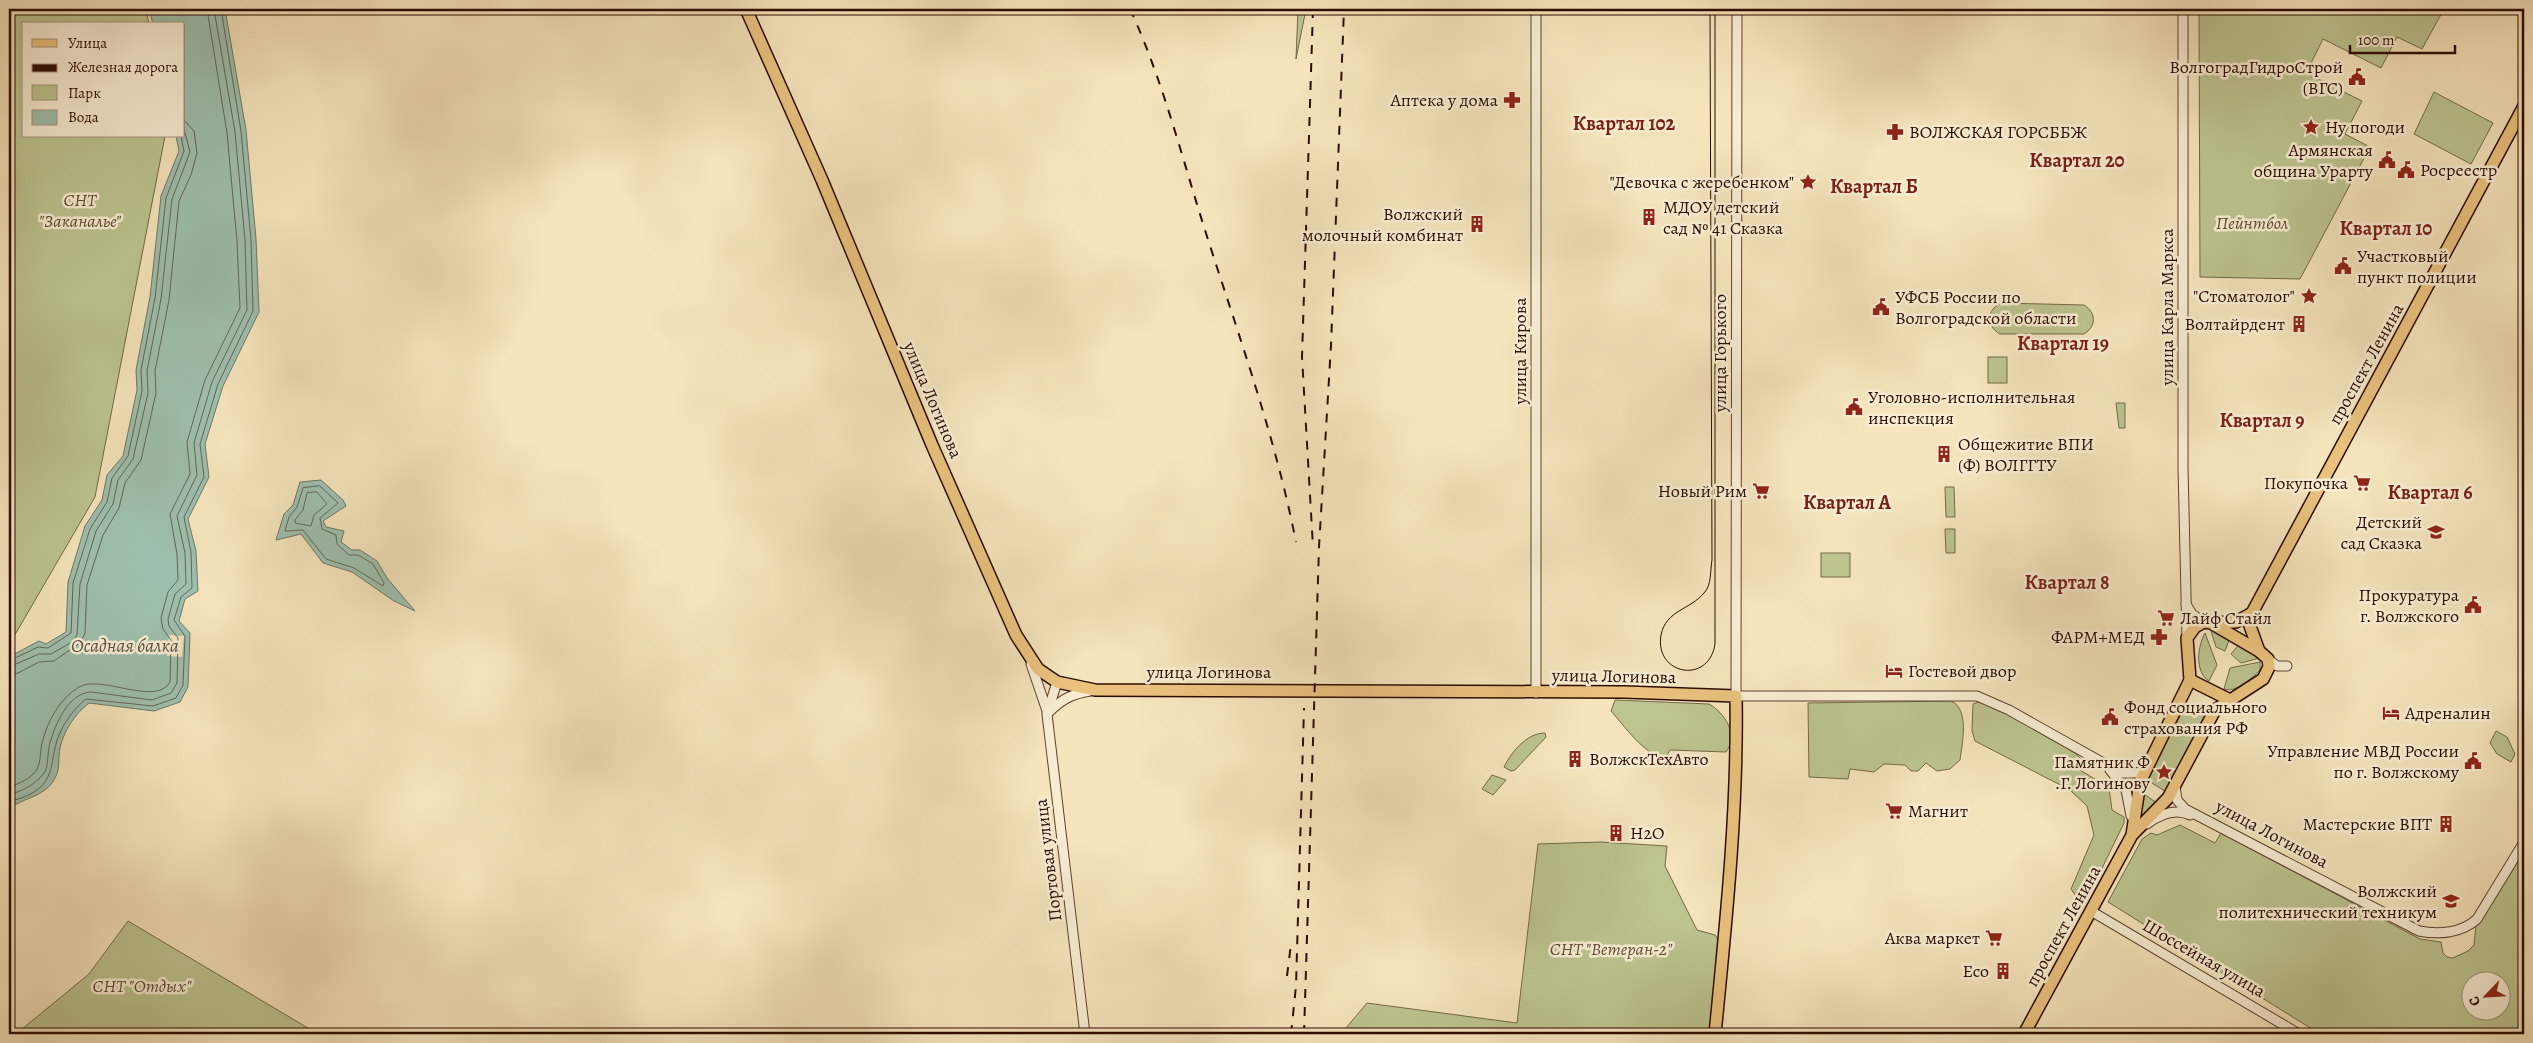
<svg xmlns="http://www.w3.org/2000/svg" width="2533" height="1043" viewBox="0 0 2533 1043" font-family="Alegreya,serif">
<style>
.green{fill:#bcc490;stroke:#746848;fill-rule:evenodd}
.water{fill:#9dbfad;stroke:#707768}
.pier{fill:#f5e4bc}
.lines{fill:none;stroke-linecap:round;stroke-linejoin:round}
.shore{stroke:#646557;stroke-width:1}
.tertiary-casing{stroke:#5e4130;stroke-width:11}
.primary-casing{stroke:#2c0b01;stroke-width:14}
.tertiary{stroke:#f8edd3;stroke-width:9}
.primary{stroke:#eac27e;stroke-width:11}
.tram{stroke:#2c0b01;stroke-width:1}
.rail{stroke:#2c0b01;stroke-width:2;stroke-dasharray:9 9;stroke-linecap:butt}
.labels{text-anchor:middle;stroke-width:5;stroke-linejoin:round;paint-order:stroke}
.poi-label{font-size:18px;fill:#2c0b01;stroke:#f8edd3;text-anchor:end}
.park-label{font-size:18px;font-style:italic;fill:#5e4c33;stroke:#f8edd3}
.street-label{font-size:18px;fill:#2c0b01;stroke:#f8edd3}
.water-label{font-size:19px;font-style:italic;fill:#595346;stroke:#f8edd3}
.quarter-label{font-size:20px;font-weight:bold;fill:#7a1f14;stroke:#f8edd3}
</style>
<rect width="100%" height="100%" fill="#f5e4bc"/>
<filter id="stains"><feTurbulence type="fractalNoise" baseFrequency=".004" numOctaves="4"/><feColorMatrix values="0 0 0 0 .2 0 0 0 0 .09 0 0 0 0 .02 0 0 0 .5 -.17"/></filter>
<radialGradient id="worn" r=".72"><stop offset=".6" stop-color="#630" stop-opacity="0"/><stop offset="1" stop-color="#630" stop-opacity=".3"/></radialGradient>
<!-- green -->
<g class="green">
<polygon points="9,9 146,9 149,24 24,24 24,136 165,136 95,497 9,645"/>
<polygon points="1298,9 1306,9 1296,59"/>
<polygon points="2199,9 2444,9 2422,49 2397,37 2381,68 2323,39 2306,73 2362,101 2345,134 2370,147 2300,279 2200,277"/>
<polygon points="2434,92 2493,123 2471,164 2414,134"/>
<path d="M2001,303L2084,305C2097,313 2096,327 2084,334H2000C1986,326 1986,310 2001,303Z"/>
<rect x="1988" y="357" width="19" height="26"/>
<polygon points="2116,403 2125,403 2125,428 2119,428"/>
<polygon points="1945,487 1954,487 1955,517 1946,517"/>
<polygon points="1945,529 1955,529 1955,553 1946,553"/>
<rect x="1821" y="553" width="29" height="24"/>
<polygon points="2214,630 2231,635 2225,651 2216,647 2211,631"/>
<path d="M2205,633L2217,665L2209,681C2194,672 2198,645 2205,633Z"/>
<polygon points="2241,642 2260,658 2241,663 2231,654"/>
<path d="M2260,662V670C2251,679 2237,693 2224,689L2230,668Z"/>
<path d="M1615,700L1709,704C1725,713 1739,735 1726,752L1670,750L1666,757C1647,759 1623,724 1611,711Z"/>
<path d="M1951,701C1970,709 1962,744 1960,760L1950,769L1937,771L1926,763L1918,771H1911L1905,765L1884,764L1874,772L1850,769L1848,779L1809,777L1808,703Z"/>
<path d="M1978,702C1998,704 2055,742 2075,753L2081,759L2077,768L2109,788L2112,810L2124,817V823L2090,893L2085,898L2078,899L2071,889L2094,835L2087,806L2070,790L1975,741L1972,731L1973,704Z"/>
<polygon points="2187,703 2209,715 2165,791 2150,782 2148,777"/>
<polygon points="2496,731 2507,737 2515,754 2511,762 2497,754 2490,743"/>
<path d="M1545,733L1546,737L1515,770L1511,771L1504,767C1512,751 1527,733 1545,733Z"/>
<polygon points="1492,775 1506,780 1493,795 1482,789"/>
<polygon points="2144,794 2158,804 2137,829"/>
<path d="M2180,825L2215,843L2221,833L2420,939L2441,942L2443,953L2447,957L2453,958L2468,951L2474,945L2476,925L2524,850V1034H2320L2108,902L2142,839L2151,833L2157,835ZM2470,980H2500V1010H2470Z"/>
<polygon points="1600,842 1667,846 1665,866 1697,930 1715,935 1719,941 1710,1034 1341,1034 1367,1003 1517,1023 1538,844"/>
<polygon points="128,921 318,1034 16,1034 89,974"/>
</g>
<!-- water -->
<g class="water">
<path d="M149,9H225L246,130L256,239L259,312L223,386L205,444L209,477L188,519L196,551L198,591L185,599L179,621L190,633L188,687L180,702L154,711L89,703C75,714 64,730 60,748C58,757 60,768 56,776C47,797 24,797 9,809V657L39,641L46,644L66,632L68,582L85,526L102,500L107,475L123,456L137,390L136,370L150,297L161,196L179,151L176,136H184V24H153Z"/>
<polygon points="321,480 343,500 346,506 323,521 326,527 344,531 341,542 352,550 360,550 377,561 387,578 415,611 394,601 352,572 323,563 301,534 276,540 284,514 293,505 300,482"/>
</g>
<!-- pier -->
<polygon class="pier" points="169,635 184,636 182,657 167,656"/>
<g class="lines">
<!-- shore -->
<g class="shore">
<polygon points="320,486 338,503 320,518 322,529 336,535 337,544 349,555 358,555 373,564 384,583 383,586 354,568 326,559 303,530 285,531 289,517 297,507 303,488"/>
<polygon points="317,492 327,504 314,515 311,526 295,523 295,520 303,510 307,493"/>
<polyline points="9,661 38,647 48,648 71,633 73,583 90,529 107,502 112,478 128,456 142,391 141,370 155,298 166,198 184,151 181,136"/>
<polyline points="9,667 39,654 51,654 72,642 77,635 80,584 96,531 113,504 118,480 133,459 148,393 147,371 161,299 172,199 190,152 184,129"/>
<polyline points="9,675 18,673 39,662 54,661 81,642 85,633 87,585 103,535 119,508 125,483 141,460 156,393 155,371 169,300 179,201 191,175 197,153 194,131 184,120"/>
<path d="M9,787C20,783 30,780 37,769C41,762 40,751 42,743C47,722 60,698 79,687C101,674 156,707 170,682L171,640L163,629L161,618L168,592L178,580L177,554L170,514L190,474L187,442L205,380L240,308L237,241L227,133L207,9"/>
<path d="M9,795C23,790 34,786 44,773C49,766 47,752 50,743C55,725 68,693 91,692L152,700L171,693L177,683L178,638L169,626L168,619L175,594L186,584L185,553L177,516L197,475L194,443L212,382L247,310L245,240L235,132L214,9"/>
<path d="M9,802C17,799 27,797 34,792C52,781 51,765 55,748C59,729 71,711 86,699L153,706L176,698L183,685L185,636L174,620L181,597L192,588L191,552L184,517L204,477L200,444L218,384L253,311L251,240L241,131L221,9"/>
</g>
<!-- tertiary casing -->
<g class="tertiary-casing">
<g id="tertiary">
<polyline points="1536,9 1536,693"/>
<polyline points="1737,9 1736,696 1977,696 2009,710 2121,773 2137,773 2147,768"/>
<polyline points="2183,9 2183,467 2187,638"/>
<polyline points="2186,604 2192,614 2204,622"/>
<polyline points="2268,659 2277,666 2287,666"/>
<polyline points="1031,664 1047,711"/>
<polyline points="1057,682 1047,714 1085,1034"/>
<path d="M1049,712C1062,699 1072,694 1090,691"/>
<polyline points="2110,770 2126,790 2131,816"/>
<path d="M2175,786L2177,800L2185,809L2419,931C2439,935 2462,933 2477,919L2524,842"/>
<path d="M2147,824C2159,815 2175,808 2190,815"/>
<polyline points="2091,911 2299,1034"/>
</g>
</g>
<!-- primary casing -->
<g class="primary-casing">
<g id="primary">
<path d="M746,9L822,180L932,445L1016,635L1038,669L1057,682L1095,690L1624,692L1736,696C1738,809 1726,922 1715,1034"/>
<polyline points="2212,623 2236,622 2252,613"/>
<polyline points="2259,651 2250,626 2252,613 2524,106"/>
<polyline points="2190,680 2230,700"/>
<polyline points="2024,1034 2132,835 2168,798 2215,710 2263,679 2269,667 2268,659 2259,651 2211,623 2204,622 2195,627 2187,638 2190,680 2140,782 2132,835"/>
</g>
</g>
<!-- tertiary -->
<use href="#tertiary" class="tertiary"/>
<!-- primary -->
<use href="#primary" class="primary"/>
<!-- tram -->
<path class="tram" d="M1710,9L1712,560C1710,570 1712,585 1704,593C1690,610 1666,610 1661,635C1654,675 1709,685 1715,644V9"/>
<!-- rail -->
<g class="rail">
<path d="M1130,9C1162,78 1181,154 1204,227C1237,331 1275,435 1296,542"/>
<polyline points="1313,9 1302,357 1313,547"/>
<polyline points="1287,976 1291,944"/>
<polyline points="1291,1034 1296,986 1304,708"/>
<polyline points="1304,1034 1319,547 1331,345 1344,9"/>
</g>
</g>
<!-- icons -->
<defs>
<g id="civic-bare" transform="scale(1.35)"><path d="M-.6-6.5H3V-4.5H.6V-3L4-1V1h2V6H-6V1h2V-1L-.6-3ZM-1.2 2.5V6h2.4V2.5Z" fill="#8f2418" stroke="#f8edd3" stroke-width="2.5" paint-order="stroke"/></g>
<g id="pharmacy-bare" transform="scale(1.35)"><path d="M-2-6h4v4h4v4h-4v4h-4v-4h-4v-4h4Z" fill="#8f2418" stroke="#f8edd3" stroke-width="2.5" paint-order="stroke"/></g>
<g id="sight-bare" transform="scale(1.35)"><path d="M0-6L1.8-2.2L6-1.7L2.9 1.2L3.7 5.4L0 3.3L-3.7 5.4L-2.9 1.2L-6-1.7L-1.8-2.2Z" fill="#8f2418" stroke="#f8edd3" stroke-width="2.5" paint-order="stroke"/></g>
<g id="building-bare" transform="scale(1.35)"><path d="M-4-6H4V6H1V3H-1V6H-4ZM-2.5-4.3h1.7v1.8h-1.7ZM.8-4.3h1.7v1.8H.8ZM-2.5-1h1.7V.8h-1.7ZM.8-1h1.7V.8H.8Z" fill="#8f2418" stroke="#f8edd3" stroke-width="2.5" paint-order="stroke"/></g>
<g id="supermarket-bare" transform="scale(1.35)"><path d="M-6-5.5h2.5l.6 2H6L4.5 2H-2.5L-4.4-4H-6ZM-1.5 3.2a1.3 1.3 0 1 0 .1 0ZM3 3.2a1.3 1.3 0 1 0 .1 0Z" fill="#8f2418" stroke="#f8edd3" stroke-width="2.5" paint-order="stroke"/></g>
<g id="school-bare" transform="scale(1.35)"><path d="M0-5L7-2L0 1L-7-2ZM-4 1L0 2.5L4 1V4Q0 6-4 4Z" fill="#8f2418" stroke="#f8edd3" stroke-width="2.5" paint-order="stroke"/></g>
<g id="hotel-bare" transform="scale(1.35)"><path d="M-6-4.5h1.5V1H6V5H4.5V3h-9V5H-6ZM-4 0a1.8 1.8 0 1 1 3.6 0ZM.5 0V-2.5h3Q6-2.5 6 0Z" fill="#8f2418" stroke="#f8edd3" stroke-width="2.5" paint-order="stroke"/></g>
<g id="university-bare" transform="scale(1.35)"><path d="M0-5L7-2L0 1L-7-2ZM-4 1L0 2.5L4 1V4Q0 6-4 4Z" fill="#8f2418" stroke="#f8edd3" stroke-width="2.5" paint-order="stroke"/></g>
</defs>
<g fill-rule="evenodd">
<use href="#civic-bare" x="2357" y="77"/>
<use href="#pharmacy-bare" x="1512" y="100"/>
<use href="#sight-bare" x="2311" y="127"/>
<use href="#pharmacy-bare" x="1895" y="132"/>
<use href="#civic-bare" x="2387" y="160"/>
<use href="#civic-bare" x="2406" y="170"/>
<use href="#sight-bare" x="1808" y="182"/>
<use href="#building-bare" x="1649" y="217"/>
<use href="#building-bare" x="1477" y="224"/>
<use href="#civic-bare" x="2343" y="266"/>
<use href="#sight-bare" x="2309" y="296"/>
<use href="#civic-bare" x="1881" y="307"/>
<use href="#building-bare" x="2299" y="324"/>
<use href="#civic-bare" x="1854" y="407"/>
<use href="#building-bare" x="1944" y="454"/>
<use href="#supermarket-bare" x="2362" y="483"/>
<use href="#supermarket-bare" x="1761" y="491"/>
<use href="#school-bare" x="2436" y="532"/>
<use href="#civic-bare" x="2473" y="605"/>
<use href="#supermarket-bare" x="2166" y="618"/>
<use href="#pharmacy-bare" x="2159" y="637"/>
<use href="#hotel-bare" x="1894" y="671"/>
<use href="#hotel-bare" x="2391" y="713"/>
<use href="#civic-bare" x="2110" y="717"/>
<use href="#building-bare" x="1575" y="759"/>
<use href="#civic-bare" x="2473" y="761"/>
<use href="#sight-bare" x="2164" y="772"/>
<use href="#supermarket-bare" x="1894" y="811"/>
<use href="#building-bare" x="2446" y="824"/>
<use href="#building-bare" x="1616" y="833"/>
<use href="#university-bare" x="2451" y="901"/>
<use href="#supermarket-bare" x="1994" y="938"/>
<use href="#building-bare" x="2003" y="971"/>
</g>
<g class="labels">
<!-- poi labels -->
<g class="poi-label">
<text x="2343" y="73">ВолгоградГидроСтрой<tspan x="2343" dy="21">(ВГС)</tspan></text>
<text x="1498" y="106">Аптека у дома</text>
<text x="2325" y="133" text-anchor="start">Ну погоди</text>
<text x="1909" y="138" text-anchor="start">ВОЛЖСКАЯ ГОРСББЖ</text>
<text x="2373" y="156">Армянская<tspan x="2373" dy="21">община Урарту</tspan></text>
<text x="2420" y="176" text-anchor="start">Росреестр</text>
<text x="1794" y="188">"Девочка с жеребенком"</text>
<text x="1663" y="213" text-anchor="start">МДОУ детский<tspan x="1663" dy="21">сад № 41 Сказка</tspan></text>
<text x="1463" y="220">Волжский<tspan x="1463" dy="21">молочный комбинат</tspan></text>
<text x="2357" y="262" text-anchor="start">Участковый<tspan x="2357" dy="21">пункт полиции</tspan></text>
<text x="2295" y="302">"Стоматолог"</text>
<text x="1895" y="303" text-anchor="start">УФСБ России по<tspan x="1895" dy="21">Волгоградской области</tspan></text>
<text x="2285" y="330">Волтайрдент</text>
<text x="1868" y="403" text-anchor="start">Уголовно-исполнительная<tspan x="1868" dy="21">инспекция</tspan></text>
<text x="1958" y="450" text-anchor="start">Общежитие ВПИ<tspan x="1958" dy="21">(Ф) ВОЛГГТУ</tspan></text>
<text x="2348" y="489">Покупочка</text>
<text x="1747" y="497">Новый Рим</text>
<text x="2422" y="528">Детский<tspan x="2422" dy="21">сад Сказка</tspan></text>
<text x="2459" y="601">Прокуратура<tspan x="2459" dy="21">г. Волжского</tspan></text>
<text x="2180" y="624" text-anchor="start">Лайф Стайл</text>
<text x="2145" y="643">ФАРМ+МЕД</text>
<text x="1908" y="677" text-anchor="start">Гостевой двор</text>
<text x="2124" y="713" text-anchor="start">Фонд социального<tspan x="2124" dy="21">страхования РФ</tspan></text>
<text x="2405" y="719" text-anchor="start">Адреналин</text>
<text x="2459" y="757">Управление МВД России<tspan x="2459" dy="21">по г. Волжскому</tspan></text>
<text x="1589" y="765" text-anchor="start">ВолжскТехАвто</text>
<text x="2150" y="768">Памятник Ф<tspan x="2150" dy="21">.Г. Логинову</tspan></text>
<text x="1908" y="817" text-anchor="start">Магнит</text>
<text x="2432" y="830">Мастерские ВПТ</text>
<text x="1630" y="839" text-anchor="start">H2O</text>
<text x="2437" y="897">Волжский<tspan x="2437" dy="21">политехнический техникум</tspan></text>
<text x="1980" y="944">Аква маркет</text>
<text x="1989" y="977">Eco</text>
</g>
<!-- park labels -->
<g class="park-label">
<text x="80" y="206">СНТ<tspan x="80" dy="21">"Заканалье"</tspan></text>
<text x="2252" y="229">Пейнтбол</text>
<text x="1611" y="955">СНТ "Ветеран-2"</text>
<text x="142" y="992">СНТ "Отдых"</text>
</g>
<!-- street labels -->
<g class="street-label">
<text transform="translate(2167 307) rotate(-90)" y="6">улица Карла Маркса</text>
<text transform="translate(1520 351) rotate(-90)" y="6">улица Кирова</text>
<text transform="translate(1720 353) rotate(-90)" y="6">улица Горького</text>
<text transform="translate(2366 364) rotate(-61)" y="6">проспект Ленина</text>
<text transform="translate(933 400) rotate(67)" y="6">улица Логинова</text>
<text x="1209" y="678">улица Логинова</text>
<text transform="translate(1614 676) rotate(1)" y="6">улица Логинова</text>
<text transform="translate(2272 834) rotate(28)" y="6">улица Логинова</text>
<text transform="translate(1048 860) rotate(-97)" y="6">Портовая улица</text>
<text transform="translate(2063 926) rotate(-61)" y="6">проспект Ленина</text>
<text transform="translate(2204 958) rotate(30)" y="6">Шоссейная улица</text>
</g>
<!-- water labels -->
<g class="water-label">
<text x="125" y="652">Осадная балка</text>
</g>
<!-- quarter labels -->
<g class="quarter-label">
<text x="1624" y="130">Квартал 102</text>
<text x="2077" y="167">Квартал 20</text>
<text x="1874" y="193">Квартал Б</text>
<text x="2386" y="235">Квартал 10</text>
<text x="2063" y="350">Квартал 19</text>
<text x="2262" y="427">Квартал 9</text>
<text x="2430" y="499">Квартал 6</text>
<text x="1847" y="509">Квартал А</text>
<text x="2067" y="589">Квартал 8</text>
</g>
</g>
<!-- margin -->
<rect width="2533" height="1043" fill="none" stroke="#f5e4bc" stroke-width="30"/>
<rect x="10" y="10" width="2513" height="1023" fill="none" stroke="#2c0b01" stroke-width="2.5"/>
<rect x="15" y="15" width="2503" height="1013" fill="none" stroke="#2c0b01"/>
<!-- legend -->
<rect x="22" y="22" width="162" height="115" fill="#f8edd3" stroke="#a6937f"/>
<rect x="32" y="39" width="25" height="8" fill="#eac27e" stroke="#a6937f"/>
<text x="68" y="48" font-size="15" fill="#2c0b01">Улица</text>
<rect x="32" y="64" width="25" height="8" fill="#2c0b01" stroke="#a6937f"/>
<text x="68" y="72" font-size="15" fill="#2c0b01">Железная дорога</text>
<rect x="32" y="85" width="25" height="15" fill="#bcc490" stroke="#a6937f"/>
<text x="68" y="98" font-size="15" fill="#2c0b01">Парк</text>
<rect x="32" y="110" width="25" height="15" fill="#9dbfad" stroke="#a6937f"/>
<text x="68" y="122" font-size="15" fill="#2c0b01">Вода</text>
<!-- north arrow -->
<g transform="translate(2486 996) rotate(245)"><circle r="24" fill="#f8edd3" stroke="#a6937f"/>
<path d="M0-4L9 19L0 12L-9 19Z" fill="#8f2418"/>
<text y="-8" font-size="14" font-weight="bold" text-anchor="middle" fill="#2c0b01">С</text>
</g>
<!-- scale -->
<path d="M2350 45v8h105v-8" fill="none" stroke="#2c0b01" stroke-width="2.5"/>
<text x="2358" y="45" font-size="15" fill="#2c0b01" stroke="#f8edd3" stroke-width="4" paint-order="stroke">100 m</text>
<rect width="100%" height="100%" filter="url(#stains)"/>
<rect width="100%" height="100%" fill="url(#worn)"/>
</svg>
